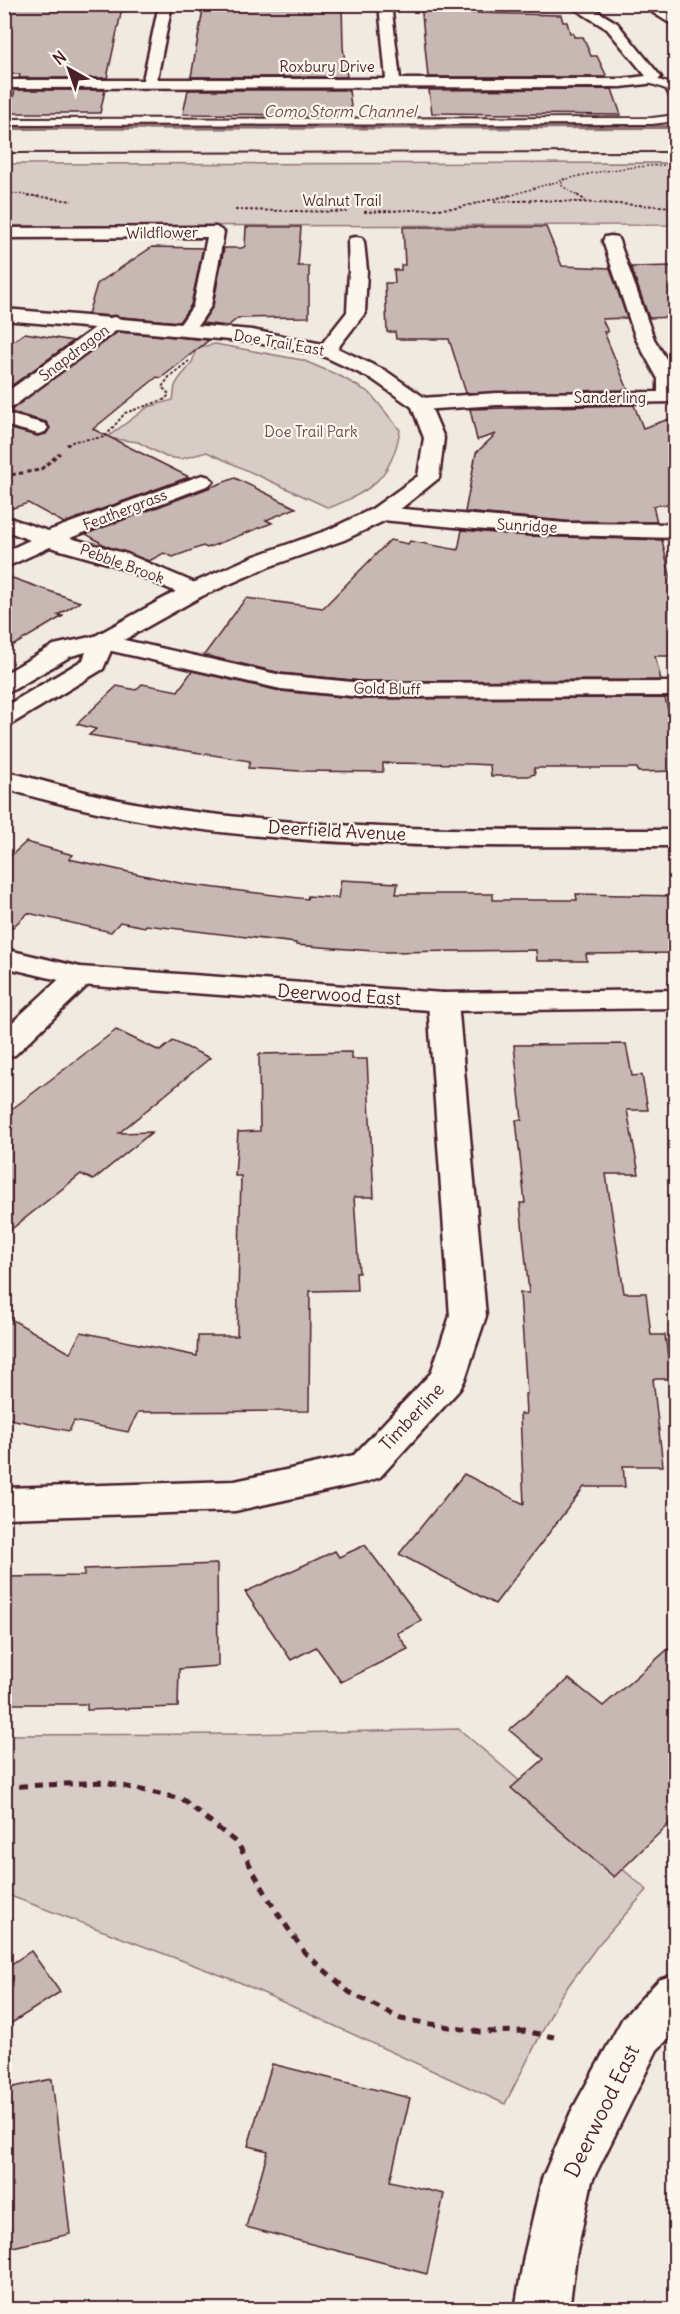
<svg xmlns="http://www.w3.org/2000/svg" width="680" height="2314" viewBox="0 0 680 2314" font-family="Delius,sans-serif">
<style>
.green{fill:#d8ccc6;stroke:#917678;stroke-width:1.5}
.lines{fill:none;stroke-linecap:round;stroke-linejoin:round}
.stream{fill:#8c6f72;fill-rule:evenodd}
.building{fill:#c8b8b3;stroke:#4a1f2b;stroke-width:1.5}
.service-casing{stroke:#4a1f2b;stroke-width:4}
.minor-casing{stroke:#4a1f2b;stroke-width:5}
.tertiary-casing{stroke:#4a1f2b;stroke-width:5}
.secondary-casing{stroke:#4a1f2b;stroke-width:5}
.path-far3{stroke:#4a1f2b;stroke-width:1.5;stroke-dasharray:2 2;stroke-linecap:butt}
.path-far2{stroke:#4a1f2b;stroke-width:2;stroke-dasharray:3 2;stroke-linecap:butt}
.path-far1{stroke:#4a1f2b;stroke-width:3;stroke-dasharray:4.5 3;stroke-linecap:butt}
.path{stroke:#4a1f2b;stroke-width:5;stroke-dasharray:8 7;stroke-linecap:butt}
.service{fill:#fbf7ec;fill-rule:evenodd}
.minor{fill:#fbf7ec;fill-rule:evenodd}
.tertiary{fill:#fbf7ec;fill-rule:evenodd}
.secondary{fill:#fbf7ec;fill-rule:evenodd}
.rail{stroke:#4a1f2b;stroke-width:2}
.labels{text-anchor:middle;stroke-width:4.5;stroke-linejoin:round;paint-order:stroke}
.far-street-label{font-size:15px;fill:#4a1f2b;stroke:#fbf7ec}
.far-park-label{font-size:15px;fill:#6e4a52;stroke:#fbf7ec}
.far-water-label{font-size:16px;font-style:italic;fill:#704e55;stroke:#fbf7ec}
.street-label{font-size:18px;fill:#4a1f2b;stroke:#fbf7ec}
.near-street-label{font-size:21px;fill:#4a1f2b;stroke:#fbf7ec}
</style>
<rect width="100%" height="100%" fill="#f0eae0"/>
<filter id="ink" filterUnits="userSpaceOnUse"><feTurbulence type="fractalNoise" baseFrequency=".0167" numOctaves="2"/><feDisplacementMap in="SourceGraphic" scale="12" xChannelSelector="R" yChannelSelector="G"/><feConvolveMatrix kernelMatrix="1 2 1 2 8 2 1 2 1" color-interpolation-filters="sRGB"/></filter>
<g filter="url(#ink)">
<!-- green -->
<g class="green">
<polygon points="675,163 675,225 5,226 5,164"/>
<path d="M215,344L302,360L340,376L370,393L400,430C392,478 371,491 329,508L207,452L181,459L166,457L138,442L106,438L148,407L173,400C174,396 174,390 175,386C181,371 196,367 195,348Z"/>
<polygon points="459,1729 647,1890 598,1945 560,1997 505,2104 239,1982 5,1894 4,1735 244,1734"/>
</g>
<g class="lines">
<!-- stream -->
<polygon class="stream" points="676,125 676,129 4,130 4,126"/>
</g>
<!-- building -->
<g class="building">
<polygon points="4,4 123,4 107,78 19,78 20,74 4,74"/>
<polygon points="204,4 342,4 343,47 347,77 191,77"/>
<polygon points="421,4 471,4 472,13 561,15 563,22 567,22 570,33 573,33 574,37 583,37 591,56 597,56 607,77 428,77"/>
<polygon points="612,89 621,115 432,113 429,90"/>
<polygon points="15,90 105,90 100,113 9,113"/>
<polygon points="188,90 349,90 352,115 183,114"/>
<polygon points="246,227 301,227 298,266 309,266 309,317 238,318 228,326 202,323 213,306 224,248 242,248 245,246"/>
<polygon points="403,227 546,227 562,266 610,268 627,318 602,319 608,332 604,332 628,390 466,393 449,339 396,339 395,332 387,332 385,283 395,283 394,270 401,270 401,265 405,265"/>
<polygon points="152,247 203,248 191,305 179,322 88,314 97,284"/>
<polygon points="675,266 675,317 649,318 631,267"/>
<polygon points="118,332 209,340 161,378 157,377 93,429 189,477 64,523 28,503 4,511 4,427 37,436 46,434 50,428 46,422 7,411"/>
<polygon points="25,333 73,341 4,391 4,347"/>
<polygon points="634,405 643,428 675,417 675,503 653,506 657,522 565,521 465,512 476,453 496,434 477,440 470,409"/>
<polygon points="235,478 296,508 266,520 272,523 207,548 203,546 173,557 164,553 149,561 106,546 86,534"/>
<polygon points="462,530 528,536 662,540 675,597 675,656 655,656 661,680 362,681 281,673 204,655 246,598 323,608 390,540 408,544 410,541 458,550"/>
<polygon points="4,575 80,602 58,615 63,616 4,651"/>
<polygon points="192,671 280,691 362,699 665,698 675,737 675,771 638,772 637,768 534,768 535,774 528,776 491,776 490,765 471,764 383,763 383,772 300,771 248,768 250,761 89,735 96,729 77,724 117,686 136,690 142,684 178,691"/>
<polygon points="26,842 73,855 69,859 184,884 307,899 308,896 338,898 341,880 398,883 396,894 493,894 493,900 577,900 576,894 675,896 675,953 586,954 587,961 537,961 536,950 386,952 296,945 296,943 146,925 145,927 120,922 111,932 28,913 4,935 4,862"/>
<polygon points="116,1030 160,1051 173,1041 210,1058 119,1133 152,1132 93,1180 81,1174 4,1235 4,1115"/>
<polygon points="626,1044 632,1076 642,1075 648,1110 627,1110 639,1174 606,1174 624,1293 646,1293 651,1335 665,1335 671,1379 653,1379 663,1466 623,1466 625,1487 584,1487 495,1604 399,1554 464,1474 524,1504 520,1414 526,1414 525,1394 527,1394 520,1293 529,1293 520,1203 525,1203 516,1120 522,1120 514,1045"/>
<polygon points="351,1052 351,1059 367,1059 374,1197 354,1197 359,1273 356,1273 357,1290 310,1291 309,1411 138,1412 128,1432 74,1421 69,1431 4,1418 4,1315 70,1353 81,1332 197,1356 198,1336 237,1336 241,1176 235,1176 238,1132 260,1131 259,1054"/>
<polygon points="365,1545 422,1621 397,1633 408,1649 341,1682 316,1647 291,1660 245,1592 335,1551 339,1557"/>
<polygon points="217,1564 218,1666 179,1669 178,1707 87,1710 87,1704 4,1704 4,1577 84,1576 84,1569"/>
<polygon points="675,1643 675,1818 614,1877 511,1788 544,1759 509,1730 569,1679 603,1706"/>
<polygon points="31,1951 60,1992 4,2028 4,1969"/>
<polygon points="272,2064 410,2098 390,2181 444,2194 427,2274 246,2227 268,2151 248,2146"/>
<polygon points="52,2079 70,2234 4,2249 4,2089"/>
</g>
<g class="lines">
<!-- service casing -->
<g class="service-casing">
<g id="service">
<polygon points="650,77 674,85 676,102 672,101 666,89 646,82 645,80"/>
<polygon points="676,115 676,121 652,124 4,125 4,119 652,118"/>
</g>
</g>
<!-- minor casing -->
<g class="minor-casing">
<g id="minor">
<polygon points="159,4 172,4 157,79 386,79 379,4 391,4 400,79 621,79 646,76 607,29 567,4 586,4 617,23 661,77 655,83 621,87 4,88 4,80 143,80"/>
<polygon points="216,227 224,232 211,306 192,334 178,334 176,330 193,306 207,237 4,238 4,228"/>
<polygon points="611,236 617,237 619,241 654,339 676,375 674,402 497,405 421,410 414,408 411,404 414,400 421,398 497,393 658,392 658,379 636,339 603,241 605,237"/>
<polygon points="356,237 362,238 364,242 367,270 365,313 333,354 319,354 317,350 347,312 349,270 348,242 350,238"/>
<polygon points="114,317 121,319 123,323 121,327 11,408 4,410 4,394 107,319"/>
<polygon points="4,413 45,424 48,428 45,432 38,434 4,425"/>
<polygon points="202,475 209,477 213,481 209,485 70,538 127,554 202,586 206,591 202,596 194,598 186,596 111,564 50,547 4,568 4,552 30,540 4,530 4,516 48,531"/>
<polygon points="380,507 565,523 676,524 676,538 528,534 372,519 369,514 372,509"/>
<polygon points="102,635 281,675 362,683 676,682 676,696 362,697 281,689 94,647 90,642 94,637"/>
<polygon points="80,967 91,970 95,976 91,982 15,1055 4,1057 4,1030 69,970"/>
<polygon points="443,993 454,996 458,1002 486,1316 465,1379 460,1389 380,1477 366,1482 235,1511 4,1518 4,1488 235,1481 354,1455 431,1373 450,1316 428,1002 432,996"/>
</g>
</g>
<!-- tertiary casing -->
<g class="tertiary-casing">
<g id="tertiary">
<polygon points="4,309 252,330 333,346 386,371 428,400 444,438 439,478 388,519 344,540 268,567 202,596 113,646 103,669 13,723 4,725 4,707 83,660 86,652 71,656 13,690 4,692 4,674 54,645 95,636 186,586 252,557 328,530 372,509 418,476 424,438 412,407 372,379 321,355 252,342 4,320"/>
<path d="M4,771C52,783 97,797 146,805C320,833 499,830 676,830V846C454,846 218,854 4,788Z"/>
<polygon points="4,949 80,967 443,993 676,990 676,1008 443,1011 80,985 4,967"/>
<polygon points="676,1974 676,2031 657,2050 592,2181 576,2256 569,2310 515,2310 524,2256 542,2179 571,2112 623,2018 659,1980"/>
</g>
</g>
<!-- secondary casing -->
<g class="secondary-casing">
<polygon id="secondary" points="639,4 655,4 676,17 676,27"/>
</g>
<!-- path-far3 -->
<g class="path-far3">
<polyline points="564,178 561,185 579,197"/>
<polyline points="4,192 38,197"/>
<path d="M506,197C568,177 610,166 676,165"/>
</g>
<!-- path-far2 -->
<g class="path-far2">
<polyline points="27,195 72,201"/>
<polyline points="577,195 586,201"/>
<polyline points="494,202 539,200 676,207"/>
<polyline points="235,210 347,212"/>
<polyline points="364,212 457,208 510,195"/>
<polyline points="67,445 74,441 105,437 125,413 166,399 169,394 162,387 170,376 189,361"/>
</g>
<!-- path-far1 -->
<g class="path-far1">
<polyline points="67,445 69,444"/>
<polyline points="4,476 40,470 60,453"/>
</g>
<!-- path -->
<polyline class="path" points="4,1787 105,1782 182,1799 238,1844 274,1908 305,1953 349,1992 401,2019 480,2032 524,2031 554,2037"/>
<!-- service -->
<use href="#service" class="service"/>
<!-- minor -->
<use href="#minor" class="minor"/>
<!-- tertiary -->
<use href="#tertiary" class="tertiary"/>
<!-- secondary -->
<use href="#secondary" class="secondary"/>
<!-- rail -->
<polyline class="rail" points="4,153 676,152"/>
</g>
</g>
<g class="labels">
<!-- far-street labels -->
<g class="far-street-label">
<text x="327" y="72">Roxbury Drive</text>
<text x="342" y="206">Walnut Trail</text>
<text transform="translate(162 233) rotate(-1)" y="5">Wildflower</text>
<text transform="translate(279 343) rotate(10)" y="5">Doe Trail East</text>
<text transform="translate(74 353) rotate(-37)" y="5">Snapdragon</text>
<text x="610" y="403">Sanderling</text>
<text transform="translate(125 510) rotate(-21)" y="5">Feathergrass</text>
<text transform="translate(527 526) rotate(3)" y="5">Sunridge</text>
<text transform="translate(122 564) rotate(20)" y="5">Pebble Brook</text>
<text transform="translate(387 689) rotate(1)" y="5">Gold Bluff</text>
</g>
<!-- far-park labels -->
<g class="far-park-label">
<text x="311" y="437">Doe Trail Park</text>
</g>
<!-- far-water labels -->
<g class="far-water-label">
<text x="340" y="117">Como Storm Channel</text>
</g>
<!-- street labels -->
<g class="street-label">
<text transform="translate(337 831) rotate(3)" y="6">Deerfield Avenue</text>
<text transform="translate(339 995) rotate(4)" y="6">Deerwood East</text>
<text transform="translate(412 1417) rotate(-47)" y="6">Timberline</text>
</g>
<!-- near-street labels -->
<g class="near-street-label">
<text transform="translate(602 2111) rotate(-64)" y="7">Deerwood East</text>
</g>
</g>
<!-- margin -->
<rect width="680" height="2314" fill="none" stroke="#fbf7ec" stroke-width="24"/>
<rect x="12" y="12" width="656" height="2290" fill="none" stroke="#4a1f2b" stroke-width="2" filter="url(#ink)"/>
<!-- north arrow -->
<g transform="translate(69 69) rotate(320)" stroke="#fbf7ec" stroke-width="4.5" paint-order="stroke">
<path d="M0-4.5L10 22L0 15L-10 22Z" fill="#4a1f2b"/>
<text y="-9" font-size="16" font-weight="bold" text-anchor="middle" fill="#4a1f2b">N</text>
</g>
</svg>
